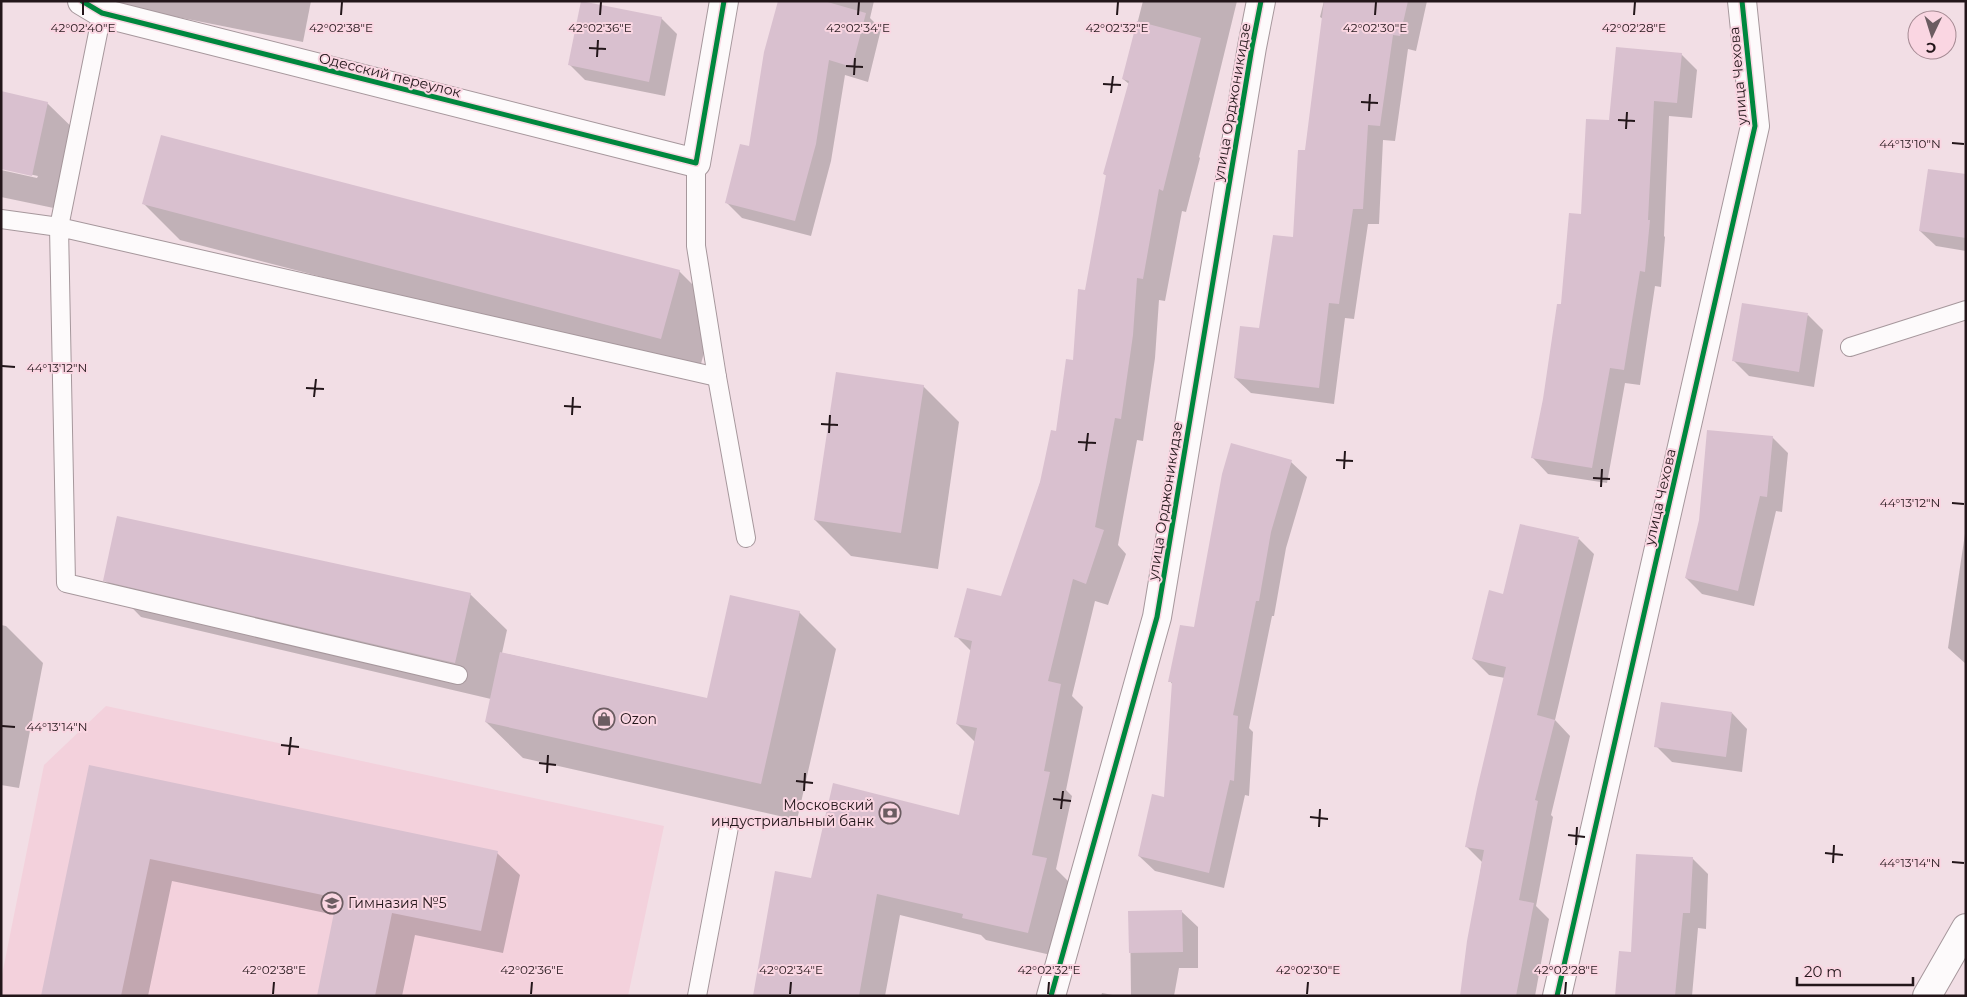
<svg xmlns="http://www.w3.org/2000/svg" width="1967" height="997" viewBox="0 0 1967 997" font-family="Montserrat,sans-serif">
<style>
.built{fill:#f3d1dc}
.shadow{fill:#0003}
.building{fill:#d9c0cf}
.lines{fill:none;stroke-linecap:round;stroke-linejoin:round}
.service-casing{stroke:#a6979c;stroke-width:20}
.minor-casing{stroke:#a6979c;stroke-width:30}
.tertiary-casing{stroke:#a6979c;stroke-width:30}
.service{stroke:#fdfafb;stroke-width:18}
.minor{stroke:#fdfafb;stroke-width:28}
.tertiary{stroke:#fdfafb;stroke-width:28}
.cycleway-casing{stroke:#fad6e2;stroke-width:8}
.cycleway{stroke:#00873e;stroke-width:5}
.ticks{fill:none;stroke:#23161a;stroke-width:2}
.labels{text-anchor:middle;stroke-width:4;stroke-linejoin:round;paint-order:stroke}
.street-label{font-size:14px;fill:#23161a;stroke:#fad6e2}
.poi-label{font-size:14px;fill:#23161a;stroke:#fad6e2;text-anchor:start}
.ticks-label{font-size:12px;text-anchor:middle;fill:#23161a;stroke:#fad6e2;stroke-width:4;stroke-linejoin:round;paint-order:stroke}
</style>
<rect width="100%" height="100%" fill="#f2dee5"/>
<!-- built -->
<polygon class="built" points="106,706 664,826 628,996 1,996 1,980 44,765"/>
<!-- shadow -->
<g class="shadow">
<polygon points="112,1 311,1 303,42 117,5"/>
<polygon points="779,1 874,1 870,18 881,29 868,82 845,75 831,161 811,236 742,218 726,202 750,147"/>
<polygon points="1143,1 1237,1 1199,157 1200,158 1186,212 1182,211 1165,301 1159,300 1155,358 1143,441 1137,440 1118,545 1126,554 1108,605 1095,601 1072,696 1083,707 1066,790 1072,796 1056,869 1069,882 1051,955 986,940 981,935 900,915 885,996 754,996 812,879 960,816 975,742 957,724 972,652 956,636 1002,598 1057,432 1074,361 1107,176 1104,174 1129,84 1123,79"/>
<polygon points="1324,1 1427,1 1416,51 1408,49 1395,141 1383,140 1379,224 1368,224 1354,319 1345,318 1334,404 1251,393 1235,378 1260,330 1294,239 1323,19 1320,17"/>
<polygon points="661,18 677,34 665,96 585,80 569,64"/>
<polygon points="1681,54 1697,70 1692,118 1669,116 1664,236 1665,237 1661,287 1655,286 1640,385 1625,383 1607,483 1548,474 1533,458 1582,215 1610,122"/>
<polygon points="47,103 84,139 68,211 1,197 1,170 37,178 38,176 1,168"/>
<polygon points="1966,176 1966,251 1936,246 1920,231"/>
<polygon points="144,204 679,271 716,308 698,375 180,240"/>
<polygon points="1808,315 1823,330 1814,387 1749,376 1734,361"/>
<polygon points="923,386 959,422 938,569 851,556 815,520"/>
<polygon points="1772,437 1788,453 1782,512 1776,511 1754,606 1702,594 1686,578"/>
<polygon points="1291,462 1307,477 1286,548 1274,616 1272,616 1249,728 1253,732 1249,796 1245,795 1224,888 1155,871 1139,856 1165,799 1173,685 1170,681 1195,629"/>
<polygon points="1966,527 1966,664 1948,648"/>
<polygon points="1579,539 1594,554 1555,720 1570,736 1551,815 1553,817 1536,906 1549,919 1535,996 1461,996 1482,862 1466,846 1505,678 1489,675 1473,659 1504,595"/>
<polygon points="105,580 470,594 507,630 502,653 708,699 799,612 836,649 797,820 523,758 486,722 491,699 141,617"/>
<polygon points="1,625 6,626 43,663 19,788 1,785"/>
<polygon points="1732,713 1747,729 1742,772 1672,762 1656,746"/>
<polygon points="90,767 497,853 520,875 503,953 415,935 402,996 318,996 335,915 172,881 148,996 42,996"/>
<polygon points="1692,858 1708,874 1706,929 1698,928 1692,996 1616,996"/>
<polygon points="1130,912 1182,912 1198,927 1198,968 1179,968 1174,996 1131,996"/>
<polygon points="1102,993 1118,996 1101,996"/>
</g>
<!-- building -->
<g class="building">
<polygon points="581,1 662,17 649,82 568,65"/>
<polygon points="778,1 824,1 866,13 852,67 829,60 816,144 795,221 725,203 740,144 749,146 764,52"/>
<polygon points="1324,1 1408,1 1400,36 1393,35 1380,126 1368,125 1363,209 1353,209 1339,304 1329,303 1319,388 1234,378 1240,326 1259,328 1273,235 1293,237 1298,150 1305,150"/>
<polygon points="1137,21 1201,38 1163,191 1159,189 1143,279 1137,278 1133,335 1121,419 1115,418 1095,527 1104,530 1086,584 1073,579 1048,681 1061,684 1044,771 1050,772 1032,855 1047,858 1028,933 962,918 963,914 877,894 859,996 753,996 775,871 811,878 833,783 959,815 977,728 956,724 972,641 954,637 967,588 1001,596 1040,482 1051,430 1056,431 1066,359 1073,360 1078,289 1085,290 1106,175 1103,174 1129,81 1122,79"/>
<polygon points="1616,47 1682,53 1677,103 1654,101 1648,220 1650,220 1645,272 1640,271 1624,370 1610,368 1592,468 1531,458 1543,399 1557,304 1561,304 1569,213 1581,214 1586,119 1609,120"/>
<polygon points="1,91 48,102 32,176 1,169"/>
<polygon points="161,135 680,270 661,339 142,204"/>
<polygon points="1928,169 1966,174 1966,238 1919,231"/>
<polygon points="1742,303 1808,313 1799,372 1732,361"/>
<polygon points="836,372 924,385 901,533 814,520"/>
<polygon points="1707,430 1773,436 1767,497 1760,496 1738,591 1685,578 1699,520"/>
<polygon points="1231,443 1292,460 1271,532 1259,601 1256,601 1233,715 1238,716 1234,781 1230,780 1209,873 1138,856 1152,794 1164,797 1172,682 1168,682 1180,625 1194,627 1222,474"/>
<polygon points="117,516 471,593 455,663 103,581"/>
<polygon points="1520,524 1579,537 1537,715 1555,720 1535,800 1538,801 1519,900 1534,903 1516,996 1460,996 1467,941 1484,850 1465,847 1477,789 1506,667 1472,659 1489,590 1503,594"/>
<polygon points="730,595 800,611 761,784 485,722 500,652 707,698"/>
<polygon points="1661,702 1732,712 1726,757 1654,747"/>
<polygon points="89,765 498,851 481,931 392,913 375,996 317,996 337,898 150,859 121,996 41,996"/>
<polygon points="1636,854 1693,857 1690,913 1683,913 1675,996 1615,996 1619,951 1631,952"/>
<polygon points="1182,910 1183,952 1129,953 1128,911"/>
</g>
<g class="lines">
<!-- service casing -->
<g class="service-casing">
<g id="service">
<polyline points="696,163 696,246 717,377 746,538"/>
<polyline points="1,219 59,227 102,13"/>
<polyline points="1850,347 1966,310"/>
<polyline points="458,675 66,583 59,227 717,377"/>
<polyline points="697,996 729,827"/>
</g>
</g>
<!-- minor casing -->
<g class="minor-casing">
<g id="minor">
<polyline points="82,1 102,13 696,163 724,1"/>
<polyline points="1051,996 1157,617 1252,47 1261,1"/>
<polyline points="1557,996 1755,126 1742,1"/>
</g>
</g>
<!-- tertiary casing -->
<g class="tertiary-casing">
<polyline id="tertiary" points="1927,996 1966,928"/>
</g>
<!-- service -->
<use href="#service" class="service"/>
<!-- minor -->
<use href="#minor" class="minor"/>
<!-- tertiary -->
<use href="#tertiary" class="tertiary"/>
<!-- cycleway casing -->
<g class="cycleway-casing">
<g id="cycleway">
<polyline points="82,1 102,13 696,163 724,1"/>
<polyline points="1051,996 1157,617 1252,47 1261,1"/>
<polyline points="1557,996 1755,126 1742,1"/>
</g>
</g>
<!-- cycleway -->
<use href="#cycleway" class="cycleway"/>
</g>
<!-- ticks -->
<path class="ticks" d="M83,15V2M341,15L342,2M600,15L601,2M858,15L859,2M1117,15L1118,2M1375,15L1376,2M1634,15L1635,2M589,48L606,49M597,57L598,40M846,66L863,67M854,75L855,58M1103,84L1121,85M1111,93L1113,76M1361,102L1378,103M1369,111L1370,94M1618,120L1635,121M1626,129L1627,112M1952,143L1964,144M2,366L15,367M306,388L324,389M314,397L316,379M564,406L581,407M572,415L573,397M821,424L838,425M829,433L830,415M1078,442L1096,443M1086,451L1088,433M1336,460L1353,461M1344,469L1345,451M1593,478L1610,479M1601,487L1602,469M1952,503L1964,504M2,726L15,727M281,745L299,747M289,755L291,737M539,763L556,765M547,773L548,755M796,781L813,783M804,791L805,773M1053,799L1071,801M1061,809L1063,791M1310,817L1328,819M1319,827L1320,809M1568,835L1585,837M1576,845L1577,827M1825,853L1843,855M1952,862L1964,863M1833,863L1834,845M273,994L274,982M531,994L532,982M790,994L791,982M1048,994L1049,982M1307,994L1308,982M1565,994L1566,982"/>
<!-- icons -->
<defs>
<g id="shop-ring" transform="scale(1.125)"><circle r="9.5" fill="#fad6e2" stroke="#6b5c61" stroke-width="1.5"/><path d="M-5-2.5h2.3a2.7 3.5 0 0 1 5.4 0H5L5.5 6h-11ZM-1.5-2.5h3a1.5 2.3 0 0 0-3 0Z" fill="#6b5c61"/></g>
<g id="bank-ring" transform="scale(1.125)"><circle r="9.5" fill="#fad6e2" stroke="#6b5c61" stroke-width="1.5"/><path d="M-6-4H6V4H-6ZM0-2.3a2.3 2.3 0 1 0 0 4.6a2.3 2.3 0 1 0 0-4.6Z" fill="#6b5c61"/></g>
<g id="school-ring" transform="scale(1.125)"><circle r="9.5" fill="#fad6e2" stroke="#6b5c61" stroke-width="1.5"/><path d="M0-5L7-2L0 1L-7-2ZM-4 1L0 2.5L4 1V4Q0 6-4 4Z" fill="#6b5c61"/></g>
</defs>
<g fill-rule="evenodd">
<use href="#shop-ring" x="604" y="719"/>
<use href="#bank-ring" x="890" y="813"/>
<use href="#school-ring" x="332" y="903"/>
</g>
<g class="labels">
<!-- street labels -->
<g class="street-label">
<text transform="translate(390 75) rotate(14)" y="5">Одесский переулок</text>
<text transform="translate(1738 76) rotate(-95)" y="5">улица Чехова</text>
<text transform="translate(1232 102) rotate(-80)" y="5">улица Орджоникидзе</text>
<text transform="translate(1660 497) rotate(-77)" y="5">улица Чехова</text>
<text transform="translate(1165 501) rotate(-81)" y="5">улица Орджоникидзе</text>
</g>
<!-- poi labels -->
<g class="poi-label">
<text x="620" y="724">Ozon</text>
<text x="874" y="810" text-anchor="end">Московский<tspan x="874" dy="16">индустриальный банк</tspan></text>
<text x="348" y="908">Гимназия №5</text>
</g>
</g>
<g class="ticks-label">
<text x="83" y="32">42°02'40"E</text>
<text x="341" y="32">42°02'38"E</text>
<text x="600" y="32">42°02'36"E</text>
<text x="858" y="32">42°02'34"E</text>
<text x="1117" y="32">42°02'32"E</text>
<text x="1375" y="32">42°02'30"E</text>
<text x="1634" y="32">42°02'28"E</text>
<text x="1910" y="148">44°13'10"N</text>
<text x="57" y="372">44°13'12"N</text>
<text x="1910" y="507">44°13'12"N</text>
<text x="57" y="731">44°13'14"N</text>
<text x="1910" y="867">44°13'14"N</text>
<text x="274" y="974">42°02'38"E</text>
<text x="532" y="974">42°02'36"E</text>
<text x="791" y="974">42°02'34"E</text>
<text x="1049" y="974">42°02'32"E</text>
<text x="1308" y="974">42°02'30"E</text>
<text x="1566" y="974">42°02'28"E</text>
</g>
<!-- border -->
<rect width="1967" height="997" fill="none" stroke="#23161a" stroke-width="5"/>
<!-- north arrow -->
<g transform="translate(1932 35) rotate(184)"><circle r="24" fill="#fad6e2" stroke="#a48992"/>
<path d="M0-4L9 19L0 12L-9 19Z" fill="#6b5c61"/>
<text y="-8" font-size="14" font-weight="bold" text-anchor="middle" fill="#23161a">С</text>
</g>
<!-- scale -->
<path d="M1797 977v8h116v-8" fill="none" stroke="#23161a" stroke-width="2.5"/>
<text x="1804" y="977" font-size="15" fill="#23161a" stroke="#fad6e2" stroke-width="4" paint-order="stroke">20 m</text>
</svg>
